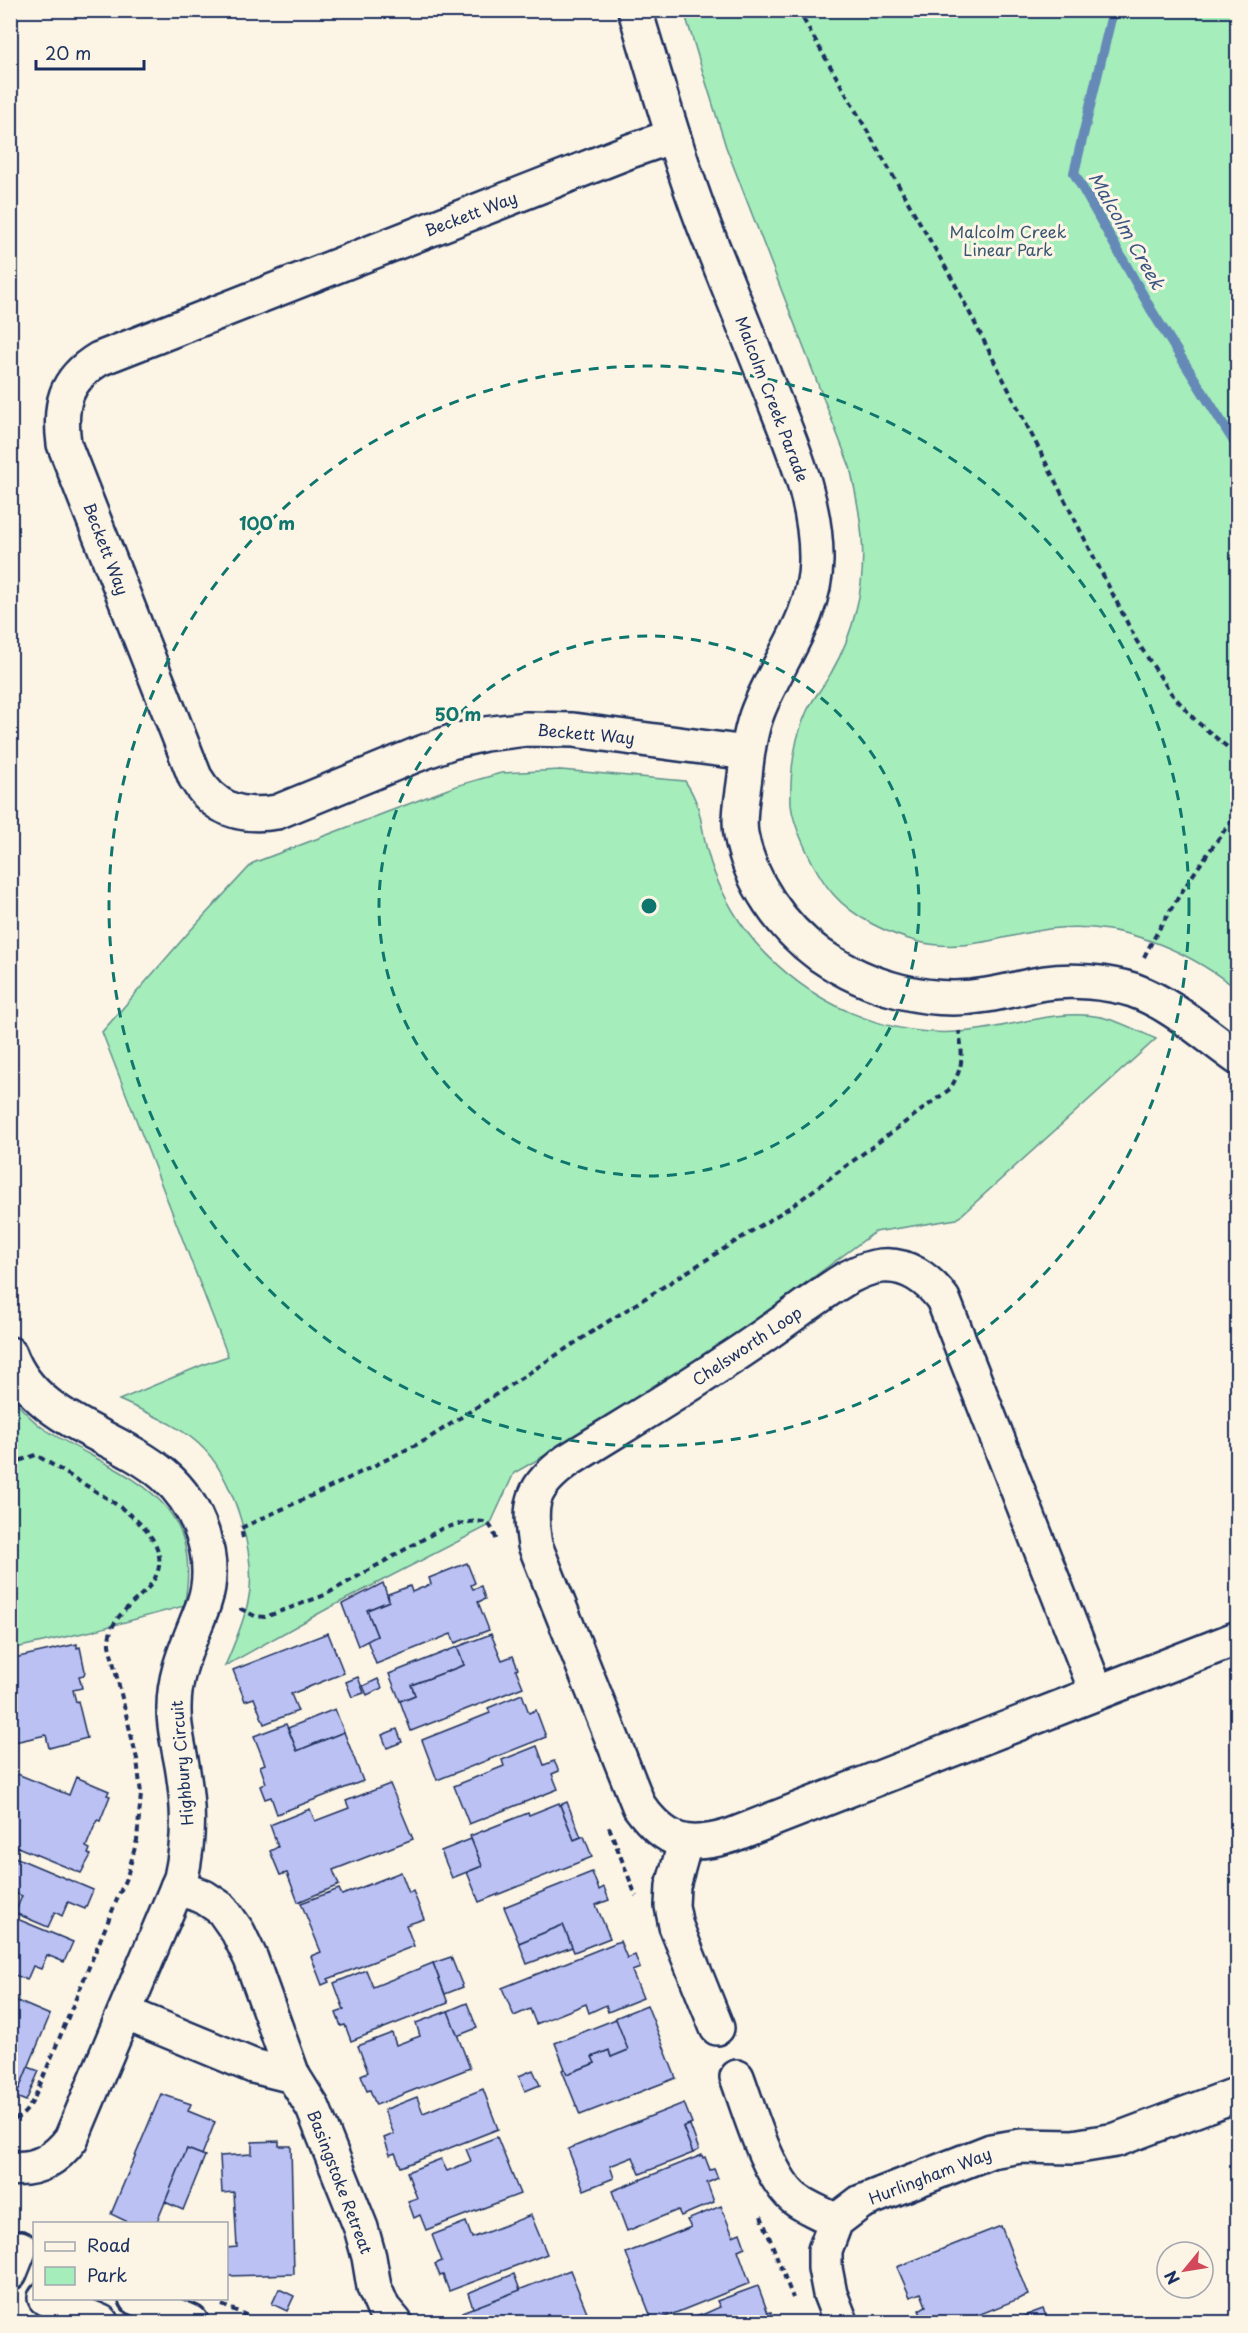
<svg xmlns="http://www.w3.org/2000/svg" width="1248" height="2333" viewBox="0 0 1248 2333" font-family="'Playpen Sans',sans-serif">
<style>
.green{fill:#a5edba;stroke:#608e8c;stroke-width:1.5}
.lines{fill:none;stroke-linecap:round;stroke-linejoin:round}
.stream{stroke:#668ab7;stroke-width:10}
.building{fill:#bbc1f3;stroke:#1b2f5e;stroke-width:1.5}
.street-casing{stroke:#1b2f5e;stroke-width:38}
.secondary-casing{stroke:#1b2f5e;stroke-width:38}
.path{stroke:#1b2f5e;stroke-width:4;stroke-dasharray:6 4.5;stroke-linecap:butt}
.street{stroke:#fcf5e5;stroke-width:33}
.secondary{stroke:#fcf5e5;stroke-width:33}
.ring{fill:none;stroke:#0f766e;stroke-width:3;stroke-dasharray:10 8}
.labels{text-anchor:middle;stroke-width:6;stroke-linejoin:round;paint-order:stroke}
.street-label{font-size:16px;fill:#1b2f5e;stroke:#fcf5e5}
.park-label{font-size:16px;fill:#375570;stroke:#fcf5e5}
.water-label{font-size:18px;font-style:italic;fill:#3a5583;stroke:#fcf5e5}
.centre{fill:#0f766e;stroke:#fcf5e5;stroke-width:3}
.ring-label{font-size:18px;text-anchor:middle;font-weight:bold;fill:#0f766e;stroke:#fcf5e5;stroke-width:6;stroke-linejoin:round;paint-order:stroke}
</style>
<rect width="100%" height="100%" fill="#fcf5e5"/>
<filter id="ink" filterUnits="userSpaceOnUse"><feTurbulence type="fractalNoise" baseFrequency=".0167" numOctaves="2"/><feDisplacementMap in="SourceGraphic" scale="12" xChannelSelector="R" yChannelSelector="G"/><feConvolveMatrix kernelMatrix="1 2 1 2 8 2 1 2 1" color-interpolation-filters="sRGB"/></filter>
<g filter="url(#ink)">
<!-- green -->
<g class="green">
<path d="M684,11H1237V989C1184,948 1118,920 1049,929C1005,935 964,953 919,942C888,934 854,918 833,894C817,876 793,828 791,804C790,774 794,739 807,711C813,698 824,686 831,673C842,654 851,632 856,610C869,560 861,516 850,467L726,147Z"/>
<path d="M561,770L685,781C702,806 700,822 707,850C715,882 734,917 755,942C809,1004 888,1040 970,1031C1013,1027 1057,1008 1101,1017C1120,1021 1138,1031 1156,1039L957,1219L875,1232L731,1338L586,1432L514,1473L490,1525L327,1609L225,1666C234,1645 243,1624 248,1602C258,1559 235,1483 206,1451C184,1427 148,1413 119,1400L205,1364L228,1356L102,1032L189,932L253,863L456,786L501,773Z"/>
<path d="M13,1399C22,1409 31,1420 43,1428C116,1476 208,1490 184,1606L92,1631L11,1649L10,1400Z"/>
</g>
<g class="lines">
<!-- stream -->
<polyline class="stream" points="1113,10 1074,173 1153,313 1238,448"/>
</g>
<!-- building -->
<g class="building">
<polygon points="467,1563 475,1583 471,1585 473,1589 481,1586 485,1599 478,1602 489,1630 455,1643 451,1634 376,1664 367,1640 377,1636 367,1610 389,1601 388,1594 410,1586 412,1592 431,1584 429,1578"/>
<polygon points="383,1583 389,1601 367,1610 377,1636 358,1646 342,1604"/>
<polygon points="328,1633 344,1673 291,1694 298,1711 264,1724 254,1698 245,1701 233,1670"/>
<polygon points="491,1634 502,1660 513,1656 518,1669 516,1670 523,1687 411,1731 400,1701 415,1695 411,1685 464,1665 457,1647"/>
<polygon points="77,1644 77,1648 80,1647 85,1671 84,1675 79,1676 82,1688 73,1690 76,1702 78,1701 87,1738 49,1748 46,1735 10,1743 10,1661 15,1660 14,1658"/>
<polygon points="457,1647 464,1665 411,1685 415,1695 400,1701 389,1674"/>
<polygon points="358,1677 364,1693 352,1697 346,1682"/>
<polygon points="378,1679 382,1688 367,1695 363,1686"/>
<polygon points="522,1694 529,1713 536,1710 546,1737 437,1780 422,1740 490,1713 488,1708"/>
<polygon points="335,1709 344,1732 297,1751 288,1728"/>
<polygon points="286,1724 297,1751 344,1732 363,1781 277,1814 271,1797 265,1799 260,1786 266,1783 260,1766 265,1764 254,1736"/>
<polygon points="397,1729 402,1742 387,1748 382,1735"/>
<polygon points="537,1746 544,1765 554,1761 559,1771 552,1774 558,1789 469,1824 454,1786 504,1766 502,1760"/>
<polygon points="10,1771 69,1795 76,1777 109,1791 107,1795 110,1796 100,1821 97,1820 86,1847 90,1849 88,1854 91,1855 81,1873 10,1844"/>
<polygon points="390,1784 413,1839 333,1870 339,1885 298,1902 287,1873 280,1875 270,1851 278,1847 270,1825 310,1809 315,1821 349,1808 346,1801"/>
<polygon points="567,1802 581,1837 574,1840 560,1805"/>
<polygon points="559,1803 574,1840 584,1836 592,1857 479,1902 467,1872 482,1866 470,1836 528,1813 529,1815"/>
<polygon points="471,1839 482,1866 452,1878 441,1851"/>
<polygon points="10,1855 93,1890 85,1909 68,1902 62,1916 55,1912 48,1927 15,1913 22,1896 10,1891"/>
<polygon points="401,1872 409,1893 413,1891 424,1919 406,1925 414,1946 328,1979 329,1982 322,1985 311,1956 321,1952 301,1903 339,1889 342,1895"/>
<polygon points="592,1872 599,1890 604,1887 609,1900 596,1905 610,1938 574,1952 563,1925 519,1943 504,1907"/>
<polygon points="10,1916 73,1942 64,1962 47,1955 41,1969 33,1966 27,1980 10,1973"/>
<polygon points="563,1925 572,1947 527,1964 519,1943"/>
<polygon points="620,1941 627,1958 635,1955 640,1968 632,1971 643,1998 608,2012 606,2005 589,2013 586,2004 536,2024 530,2009 514,2016 502,1988"/>
<polygon points="451,1957 463,1987 445,1994 433,1963"/>
<polygon points="433,1963 448,2003 351,2041 345,2025 341,2026 336,2013 344,2010 334,1983 366,1970 373,1987"/>
<polygon points="10,1998 50,2015 15,2099 10,2097"/>
<polygon points="467,2003 477,2028 457,2036 448,2011"/>
<polygon points="647,2005 676,2078 580,2115 562,2070 566,2068 567,2074 595,2063 592,2057 609,2050 611,2057 628,2050 615,2018"/>
<polygon points="448,2011 470,2068 376,2105 370,2090 367,2091 361,2075 368,2072 358,2046 392,2033 396,2045 420,2036 416,2023"/>
<polygon points="616,2019 628,2050 611,2057 609,2050 592,2057 595,2063 567,2074 555,2043"/>
<polygon points="28,2067 39,2071 26,2101 16,2097"/>
<polygon points="533,2070 540,2085 525,2091 519,2076"/>
<polygon points="483,2089 498,2129 401,2167 395,2153 390,2155 384,2138 394,2134 384,2110 417,2097 423,2113"/>
<polygon points="161,2094 191,2104 188,2111 215,2122 202,2155 187,2149 156,2224 132,2224 111,2214"/>
<polygon points="684,2103 692,2123 683,2127 693,2153 640,2174 633,2157 610,2166 614,2178 584,2190 568,2149"/>
<polygon points="690,2125 699,2150 693,2153 683,2127"/>
<polygon points="497,2137 520,2194 426,2230 420,2215 414,2218 408,2201 417,2198 407,2172 441,2159 447,2171 471,2161 466,2149"/>
<polygon points="279,2141 279,2146 291,2146 294,2274 228,2276 226,2248 237,2247 234,2192 222,2193 220,2156 252,2154 252,2142"/>
<polygon points="187,2149 205,2156 183,2210 165,2202"/>
<polygon points="702,2155 703,2158 705,2157 710,2170 714,2169 718,2178 707,2183 714,2202 681,2216 678,2210 627,2231 612,2191"/>
<polygon points="721,2206 733,2236 740,2233 745,2247 738,2250 750,2283 653,2322 626,2253 691,2227 687,2220"/>
<polygon points="531,2215 547,2254 449,2291 443,2275 440,2276 435,2264 442,2261 432,2235 466,2222 472,2238"/>
<polygon points="1001,2226 1028,2295 963,2321 963,2322 924,2322 919,2310 926,2306 921,2293 910,2297 897,2267"/>
<polygon points="570,2270 591,2322 466,2322 462,2312"/>
<polygon points="514,2274 520,2290 473,2308 468,2293"/>
<polygon points="758,2286 768,2313 771,2312 775,2322 705,2322 702,2315 720,2307 717,2301"/>
<polygon points="279,2289 294,2296 287,2311 272,2304"/>
<polygon points="1043,2309 1049,2322 1008,2322"/>
<polygon points="701,2314 705,2322 679,2322"/>
</g>
<g class="lines">
<!-- street casing -->
<g class="street-casing">
<g id="street">
<path d="M635,10C657,83 678,157 705,228C726,280 747,333 768,385C790,442 817,499 816,561C815,618 778,660 758,711C750,731 747,754 745,776C743,794 738,816 741,834C750,882 781,927 820,955C868,988 929,1005 987,995C1007,992 1026,986 1045,983C1072,979 1107,982 1133,990C1172,1004 1204,1034 1238,1058"/>
<path d="M673,136L630,151L99,359C64,380 59,405 64,444L195,777C214,810 241,818 277,812L416,755L451,742L485,734L526,729L573,730L747,753"/>
<path d="M10,1354C34,1421 115,1433 164,1475C198,1504 219,1559 204,1603C191,1639 173,1671 174,1711C174,1729 179,1748 182,1765C189,1807 190,1836 181,1878L71,2139C56,2159 37,2171 10,2168"/>
<path d="M1097,1693L943,1299C929,1280 907,1263 881,1266C853,1269 828,1291 805,1306C779,1325 753,1344 726,1361C674,1396 620,1428 567,1461C532,1487 528,1502 535,1545L639,1806C666,1843 687,1849 730,1836L1238,1638"/>
<polyline points="685,1843 673,1886 672,1906 676,1926 717,2028"/>
<polyline points="177,1887 204,1897 222,1909 238,1932 251,1959 293,2076"/>
<polyline points="125,2013 253,2066 293,2076 313,2108 361,2228 369,2257 374,2287 383,2308 395,2322"/>
<path d="M737,2077C749,2109 768,2178 795,2199C807,2208 823,2214 836,2221"/>
<polyline points="841,2322 830,2294 825,2268 825,2250 836,2221 861,2202 991,2151 1021,2146 1073,2147 1116,2140 1238,2094"/>
</g>
</g>
<!-- secondary casing -->
<g class="secondary-casing">
<g id="secondary">
<polyline points="10,2273 20,2248"/>
<polyline points="45,2298 101,2322"/>
<polyline points="136,2298 191,2322"/>
</g>
</g>
<!-- path -->
<g class="path">
<polyline points="798,10 955,284 1136,640 1171,693 1196,721 1238,756"/>
<path d="M1144,957C1170,906 1203,859 1238,812"/>
<path d="M10,1464L36,1455C53,1465 70,1476 87,1486C122,1507 192,1548 142,1594C126,1609 108,1622 109,1645L137,1759L141,1794L137,1840L128,1873L37,2092C31,2105 25,2117 10,2121"/>
<path d="M243,1538L241,1528L337,1484L426,1440L601,1326L795,1204L950,1089C964,1066 963,1056 959,1031"/>
<path d="M241,1608V1609L255,1616L265,1617L325,1595L441,1529C451,1526 480,1517 488,1524C493,1528 495,1536 497,1541"/>
<polyline points="609,1827 636,1896"/>
<polyline points="761,2216 793,2298"/>
<polyline points="222,2305 263,2322"/>
</g>
<!-- street -->
<use href="#street" class="street"/>
<!-- secondary -->
<use href="#secondary" class="secondary"/>
</g>
</g>
<!-- distance rings -->
<g class="ring">
<circle cx="649" cy="906" r="270"/>
<circle cx="649" cy="906" r="540"/>
</g>
<g class="labels">
<!-- street labels -->
<g class="street-label">
<text transform="translate(471 214) rotate(-21)" y="6">Beckett Way</text>
<text transform="translate(772 399) rotate(69)" y="6">Malcolm Creek Parade</text>
<text transform="translate(106 549) rotate(69)" y="6">Beckett Way</text>
<text transform="translate(586 734) rotate(5)" y="6">Beckett Way</text>
<text transform="translate(747 1346) rotate(-34)" y="6">Chelsworth Loop</text>
<text transform="translate(182 1763) rotate(-95)" y="6">Highbury Circuit</text>
<text transform="translate(930 2176) rotate(-21)" y="6">Hurlingham Way</text>
<text transform="translate(340 2182) rotate(69)" y="6">Basingstoke Retreat</text>
</g>
<!-- park labels -->
<g class="park-label">
<text x="1008" y="238">Malcolm Creek<tspan x="1008" dy="18">Linear Park</tspan></text>
</g>
<!-- water labels -->
<g class="water-label">
<text transform="translate(1126 231) rotate(60)" y="6">Malcolm Creek</text>
</g>
</g>
<circle cx="649" cy="906" r="9" class="centre"/>
<g class="ring-label">
<text x="267" y="530">100 m</text>
<text x="458" y="721">50 m</text>
</g>
<!-- margin -->
<rect width="1248" height="2333" fill="none" stroke="#fcf5e5" stroke-width="36"/>
<rect x="18" y="18" width="1212" height="2297" fill="none" stroke="#1b2f5e" stroke-width="2" filter="url(#ink)"/>
<!-- legend -->
<rect x="33" y="2222" width="195" height="78" fill="#fcf5e5" stroke="#a2a6af" stroke-width="1.5"/>
<rect x="45" y="2242" width="30" height="9" fill="#fcf5e5" stroke="#a2a6af" stroke-width="1.5"/>
<text x="87" y="2252" font-size="18" fill="#1b2f5e">Road</text>
<rect x="45" y="2267" width="30" height="18" fill="#a5edba" stroke="#a2a6af" stroke-width="1.5"/>
<text x="87" y="2282" font-size="18" fill="#1b2f5e">Park</text>
<!-- north arrow -->
<g transform="translate(1185 2270) rotate(240)"><circle r="28" fill="#fcf5e5" stroke="#a2a6af" stroke-width="1.5"/>
<path d="M0-4.5L10 22L0 15L-10 22Z" fill="#d1495b"/>
<text y="-9" font-size="16" font-weight="bold" text-anchor="middle" fill="#1b2f5e">N</text>
</g>
<!-- scale -->
<path d="M36 60v9h108v-9" fill="none" stroke="#1b2f5e" stroke-width="3"/>
<text x="45" y="60" font-size="18" fill="#1b2f5e" stroke="#fcf5e5" stroke-width="4.5" paint-order="stroke">20 m</text>
</svg>
